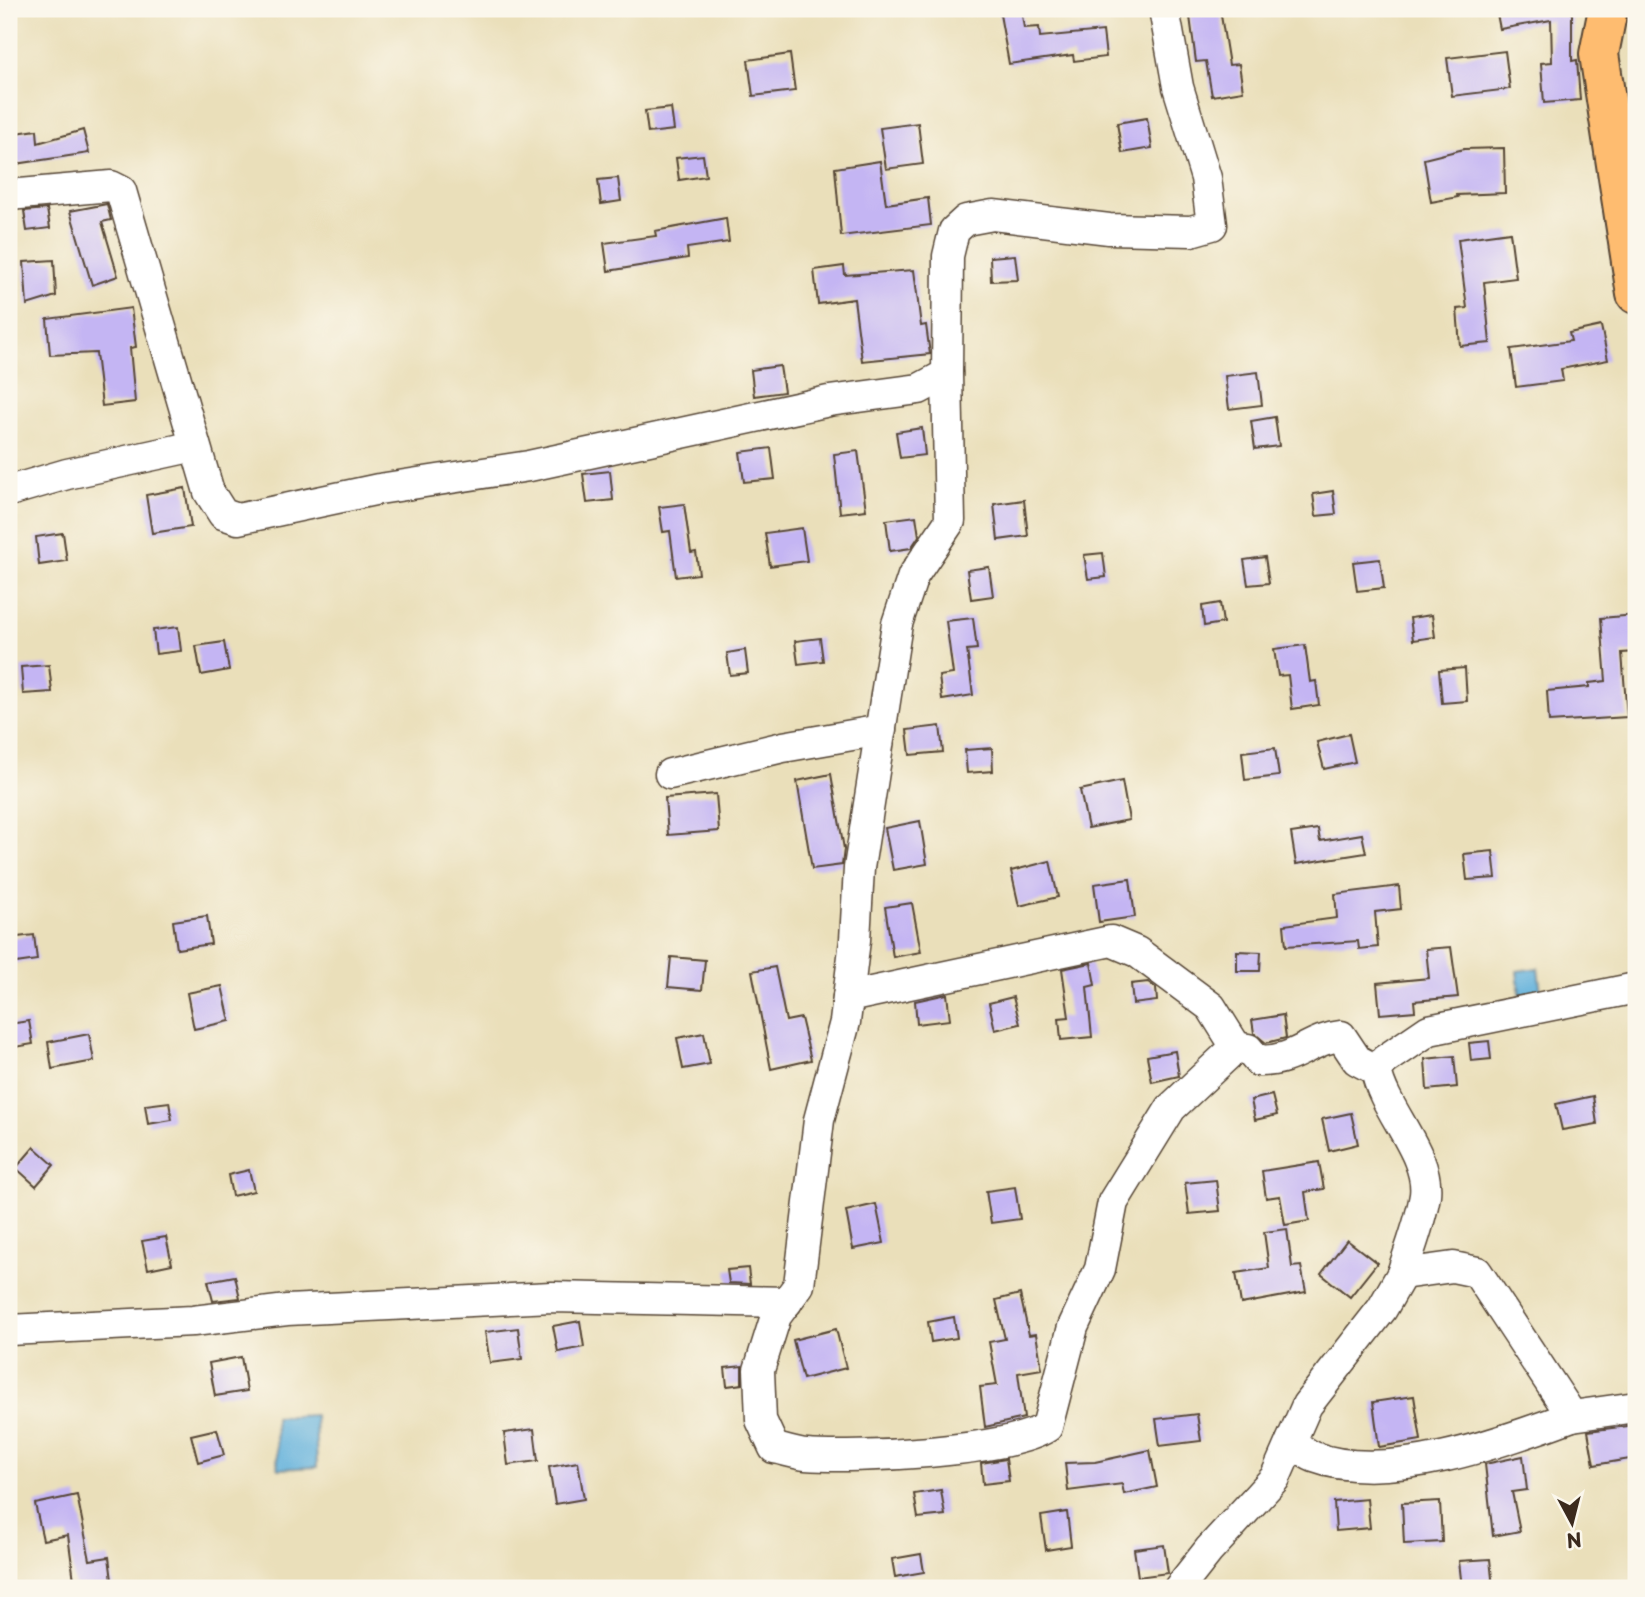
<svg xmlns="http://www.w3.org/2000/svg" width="1645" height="1597" viewBox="0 0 1645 1597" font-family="'Playpen Sans',sans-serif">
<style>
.water{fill:#61b0db;stroke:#4e6d7c;stroke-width:2}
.building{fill:#c4b5f3}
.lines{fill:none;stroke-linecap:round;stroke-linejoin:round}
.minor-casing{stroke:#554535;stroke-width:33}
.major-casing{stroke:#554535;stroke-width:42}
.minor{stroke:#fff;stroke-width:30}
.major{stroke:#febc70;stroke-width:38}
</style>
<rect width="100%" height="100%" fill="#fbf7ec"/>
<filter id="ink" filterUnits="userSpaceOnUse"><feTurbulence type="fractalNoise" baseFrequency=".0143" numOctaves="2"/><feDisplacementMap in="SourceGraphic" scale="14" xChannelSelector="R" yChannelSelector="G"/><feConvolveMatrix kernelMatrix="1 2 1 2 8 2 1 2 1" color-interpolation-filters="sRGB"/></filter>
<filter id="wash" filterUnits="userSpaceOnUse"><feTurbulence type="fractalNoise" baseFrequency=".00686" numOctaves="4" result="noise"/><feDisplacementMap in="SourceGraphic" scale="28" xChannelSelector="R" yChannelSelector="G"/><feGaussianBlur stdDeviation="1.57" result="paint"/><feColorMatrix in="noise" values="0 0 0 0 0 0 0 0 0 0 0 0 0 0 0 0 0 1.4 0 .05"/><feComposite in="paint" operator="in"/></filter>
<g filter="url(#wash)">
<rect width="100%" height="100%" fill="#eadfba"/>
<!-- water -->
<g class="water">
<polygon points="1538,968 1541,993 1520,995 1517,971"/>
<polygon points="315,1415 317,1467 278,1469 275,1417"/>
</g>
<g id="blocks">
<!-- building -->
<g class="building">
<polygon points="999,9 1021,9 1024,28 1039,27 1040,37 1103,31 1106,57 1074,61 1073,55 1009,64"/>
<polygon points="1189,9 1220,9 1229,65 1239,64 1243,91 1212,96 1206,61 1196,62"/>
<polygon points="1496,9 1572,9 1572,61 1577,60 1580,100 1544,103 1541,63 1552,62 1551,20 1500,29"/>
<polygon points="1505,51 1510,89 1452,96 1447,58"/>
<polygon points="790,54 795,91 753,96 748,60"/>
<polygon points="671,108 674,130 648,133 645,111"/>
<polygon points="1147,118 1152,148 1122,153 1117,123"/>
<polygon points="918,123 923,164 886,169 880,128"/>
<polygon points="37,130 38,143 83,130 89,153 9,165 9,134"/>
<polygon points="1504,148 1505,193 1457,195 1458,197 1431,202 1424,159 1464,149"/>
<polygon points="703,155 706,176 679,180 676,158"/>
<polygon points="880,161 886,204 928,198 931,225 841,236 835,168"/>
<polygon points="618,178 621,201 601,204 598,180"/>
<polygon points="107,204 111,220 102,222 118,276 92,285 70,211"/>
<polygon points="47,209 50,228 27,231 24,211"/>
<polygon points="726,218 729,242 687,248 688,258 608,271 604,243 656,236 655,231"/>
<polygon points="1510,232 1516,278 1484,282 1490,343 1460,346 1457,309 1467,308 1458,239"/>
<polygon points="1015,255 1018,280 991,281 990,257"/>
<polygon points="54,260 56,296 27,305 24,262"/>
<polygon points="844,266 845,275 914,270 921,326 926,325 930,354 862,361 854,299 818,304 814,270"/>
<polygon points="131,308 136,347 130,348 135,402 102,406 96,353 50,355 47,319"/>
<polygon points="1601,326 1608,360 1561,369 1563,381 1516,387 1511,349 1571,341 1569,333"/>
<polygon points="780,366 784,392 754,396 751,370"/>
<polygon points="1258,372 1262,405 1229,409 1225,376"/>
<polygon points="1275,417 1279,446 1255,449 1251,421"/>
<polygon points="922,428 925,455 900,458 896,432"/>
<polygon points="771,448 775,479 744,482 740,452"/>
<polygon points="858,451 866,510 840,513 834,454"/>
<polygon points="610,471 613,500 587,503 583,474"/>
<polygon points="185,488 191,527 152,533 146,495"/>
<polygon points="1333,491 1336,514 1316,516 1313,494"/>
<polygon points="1024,500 1028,536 998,540 994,504"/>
<polygon points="684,504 691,553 696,552 699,574 676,577 670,531 663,532 659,507"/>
<polygon points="916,516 919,536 911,548 890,551 886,520"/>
<polygon points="802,528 807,561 770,566 765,533"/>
<polygon points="63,533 67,561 39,565 36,537"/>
<polygon points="1103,553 1106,577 1088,579 1084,555"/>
<polygon points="1265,557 1269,583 1248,585 1244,560"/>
<polygon points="1380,559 1384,588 1357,591 1353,562"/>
<polygon points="989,567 993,596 971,599 967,570"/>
<polygon points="1220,603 1223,623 1204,626 1202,606"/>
<polygon points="1432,615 1435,637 1413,640 1410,618"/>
<polygon points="1636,615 1636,652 1622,653 1627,717 1549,722 1547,691 1589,687 1589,683 1606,681 1601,618"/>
<polygon points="973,618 977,649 967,650 973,695 942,700 939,676 953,674 946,621"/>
<polygon points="178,627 181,651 156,654 153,630"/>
<polygon points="820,638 823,661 798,664 795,641"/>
<polygon points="224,642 229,670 201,675 196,646"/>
<polygon points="1305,645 1310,682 1316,681 1319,705 1292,709 1288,675 1278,676 1274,649"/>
<polygon points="745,650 748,673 730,675 727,653"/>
<polygon points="49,665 52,692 23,694 21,667"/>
<polygon points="1465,668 1467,701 1442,703 1439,670"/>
<polygon points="940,726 943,752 910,755 907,730"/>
<polygon points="1349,734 1355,762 1324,769 1317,742"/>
<polygon points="992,748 993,771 967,773 965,750"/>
<polygon points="1275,748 1279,776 1245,780 1242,752"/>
<polygon points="831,774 844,849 842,865 812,869 797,781"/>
<polygon points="1122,781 1129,820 1088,828 1080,790"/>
<polygon points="716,794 719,831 668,835 665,798"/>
<polygon points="920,821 927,864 893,870 885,828"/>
<polygon points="1318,829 1320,841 1362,834 1366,853 1296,864 1291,833"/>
<polygon points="1493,851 1496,878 1467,880 1464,854"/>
<polygon points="1050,861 1058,897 1019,906 1011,871"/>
<polygon points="1130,879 1135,917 1099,922 1094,884"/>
<polygon points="1399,886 1401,909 1375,912 1378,947 1359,949 1358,941 1286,946 1284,925 1337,918 1335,894"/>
<polygon points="912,903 921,952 893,957 885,907"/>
<polygon points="207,916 211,944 177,949 173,921"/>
<polygon points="34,935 37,960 9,964 9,938"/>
<polygon points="1451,947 1458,997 1414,1001 1415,1011 1380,1014 1377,983 1429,978 1426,949"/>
<polygon points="1237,951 1261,952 1260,971 1237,971"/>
<polygon points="671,957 705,960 702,990 668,987"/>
<polygon points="1091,963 1095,985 1087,987 1092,1037 1061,1040 1059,1018 1069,1017 1062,969"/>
<polygon points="775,967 786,1021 801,1018 811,1060 771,1069 752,971"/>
<polygon points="1148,982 1156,988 1157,1001 1133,1004 1131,984"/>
<polygon points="222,986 230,1021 194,1029 187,993"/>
<polygon points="947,994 950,1020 917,1024 915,1001"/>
<polygon points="1013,997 1020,1024 995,1030 989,1003"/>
<polygon points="1283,1015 1286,1038 1266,1043 1254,1033 1252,1020"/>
<polygon points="29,1021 33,1044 9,1048 9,1024"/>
<polygon points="704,1033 710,1064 683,1069 677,1038"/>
<polygon points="89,1034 94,1061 52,1069 48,1042"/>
<polygon points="1489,1041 1491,1059 1471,1061 1469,1043"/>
<polygon points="1175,1051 1179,1076 1152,1082 1147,1056"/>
<polygon points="1454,1056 1457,1087 1427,1090 1425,1059"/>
<polygon points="1272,1095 1277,1115 1255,1120 1251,1100"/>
<polygon points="1593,1096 1597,1124 1562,1130 1556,1104"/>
<polygon points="169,1102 172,1120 148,1124 145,1105"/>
<polygon points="1351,1113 1358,1144 1329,1151 1322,1119"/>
<polygon points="34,1147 54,1165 36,1186 16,1168"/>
<polygon points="1319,1162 1324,1189 1305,1192 1309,1221 1285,1225 1280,1196 1266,1198 1262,1171"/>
<polygon points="249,1170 254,1191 232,1196 228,1175"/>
<polygon points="1216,1180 1220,1211 1189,1214 1185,1183"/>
<polygon points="1015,1187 1020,1219 991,1223 986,1191"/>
<polygon points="876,1204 884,1243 853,1249 846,1211"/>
<polygon points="1287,1229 1292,1267 1301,1266 1306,1292 1241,1304 1236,1273 1269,1268 1264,1232"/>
<polygon points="166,1237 172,1264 148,1269 142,1241"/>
<polygon points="1347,1240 1377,1263 1350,1297 1321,1274"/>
<polygon points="748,1268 750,1284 729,1283 727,1270"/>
<polygon points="235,1276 240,1298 213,1301 208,1281"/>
<polygon points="1020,1294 1029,1335 1036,1334 1042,1369 1018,1373 1024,1418 985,1427 980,1387 997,1385 989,1342 1005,1339 996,1300"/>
<polygon points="954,1317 957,1338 931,1342 928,1322"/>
<polygon points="580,1321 584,1347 558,1352 553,1326"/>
<polygon points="518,1328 522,1359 490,1363 485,1332"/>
<polygon points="836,1329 846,1368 803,1379 793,1340"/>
<polygon points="241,1357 247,1391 215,1396 209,1363"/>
<polygon points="742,1366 742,1384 727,1386 725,1368"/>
<polygon points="1414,1396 1421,1440 1379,1447 1373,1402"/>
<polygon points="1197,1414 1201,1441 1160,1446 1156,1419"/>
<polygon points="1636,1425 1636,1458 1594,1465 1588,1431"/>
<polygon points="217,1429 224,1455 198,1462 191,1435"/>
<polygon points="534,1429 538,1461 508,1465 504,1433"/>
<polygon points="1150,1450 1157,1487 1124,1494 1122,1484 1068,1491 1065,1463 1095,1462"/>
<polygon points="1523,1456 1527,1490 1512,1492 1520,1531 1493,1536 1485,1464"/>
<polygon points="1006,1459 1009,1481 983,1484 981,1463"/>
<polygon points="578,1462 584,1499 555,1504 549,1467"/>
<polygon points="941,1490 945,1515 918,1518 914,1494"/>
<polygon points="77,1495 90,1560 109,1557 113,1588 75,1588 68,1535 43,1540 35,1504"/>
<polygon points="1367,1499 1370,1528 1336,1531 1334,1502"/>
<polygon points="1440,1501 1442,1542 1404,1544 1402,1503"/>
<polygon points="1067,1512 1071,1546 1046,1550 1041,1516"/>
<polygon points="1164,1545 1168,1573 1138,1577 1134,1549"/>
<polygon points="921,1554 924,1572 895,1577 892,1559"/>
<polygon points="1490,1559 1493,1588 1462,1588 1459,1561"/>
</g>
</g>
</g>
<g filter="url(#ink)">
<use href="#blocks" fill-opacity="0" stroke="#554535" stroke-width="2"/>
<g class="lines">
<!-- minor casing -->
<g class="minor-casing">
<g id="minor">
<polyline points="9,195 111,186 121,191 209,492 223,514 238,519 379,489 529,466 829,401 919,389 947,374 948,256 954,231 966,220 993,215 1109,229 1191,231 1212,225 1206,178 1178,87 1164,9"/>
<path d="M947,374L950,521L913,576L897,624L859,868L855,940L845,1022L819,1120L799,1285L776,1316L759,1370L761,1420L774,1448C785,1450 796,1454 806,1455C855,1459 1009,1452 1047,1427L1073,1327L1100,1269L1113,1202L1171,1108L1236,1047L1248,1049L1258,1061C1296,1062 1309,1039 1341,1036L1357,1060L1376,1070"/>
<polyline points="9,491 67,474 195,446"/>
<polyline points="670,774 783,747 881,730"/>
<path d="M1636,988L1429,1030L1385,1060L1376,1070C1384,1111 1430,1154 1425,1195C1421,1221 1410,1248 1402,1274L1453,1267L1477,1272L1572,1416L1636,1407"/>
<polyline points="848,997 1111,941 1137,952 1211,1007 1236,1047"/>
<polyline points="9,1330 193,1321 287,1310 552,1297 787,1302"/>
<path d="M1291,1442C1298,1447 1306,1454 1314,1457C1387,1484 1503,1442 1572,1416"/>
<polyline points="1179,1588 1209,1550 1275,1478 1307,1405 1382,1309 1402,1274"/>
</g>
</g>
<!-- major casing -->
<g class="major-casing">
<polyline id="major" points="1608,9 1599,54 1636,294"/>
</g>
<!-- minor -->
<use href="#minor" class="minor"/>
<!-- major -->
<use href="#major" class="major"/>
</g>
</g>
<!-- margin -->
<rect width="1645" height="1597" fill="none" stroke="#fbf7ec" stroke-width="35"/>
<!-- north arrow -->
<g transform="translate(1572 1523) rotate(173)" stroke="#fbf7ec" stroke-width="5" paint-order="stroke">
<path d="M0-5L12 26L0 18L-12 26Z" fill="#3b2a1e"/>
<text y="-10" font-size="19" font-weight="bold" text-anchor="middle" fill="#3b2a1e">N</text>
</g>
</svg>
